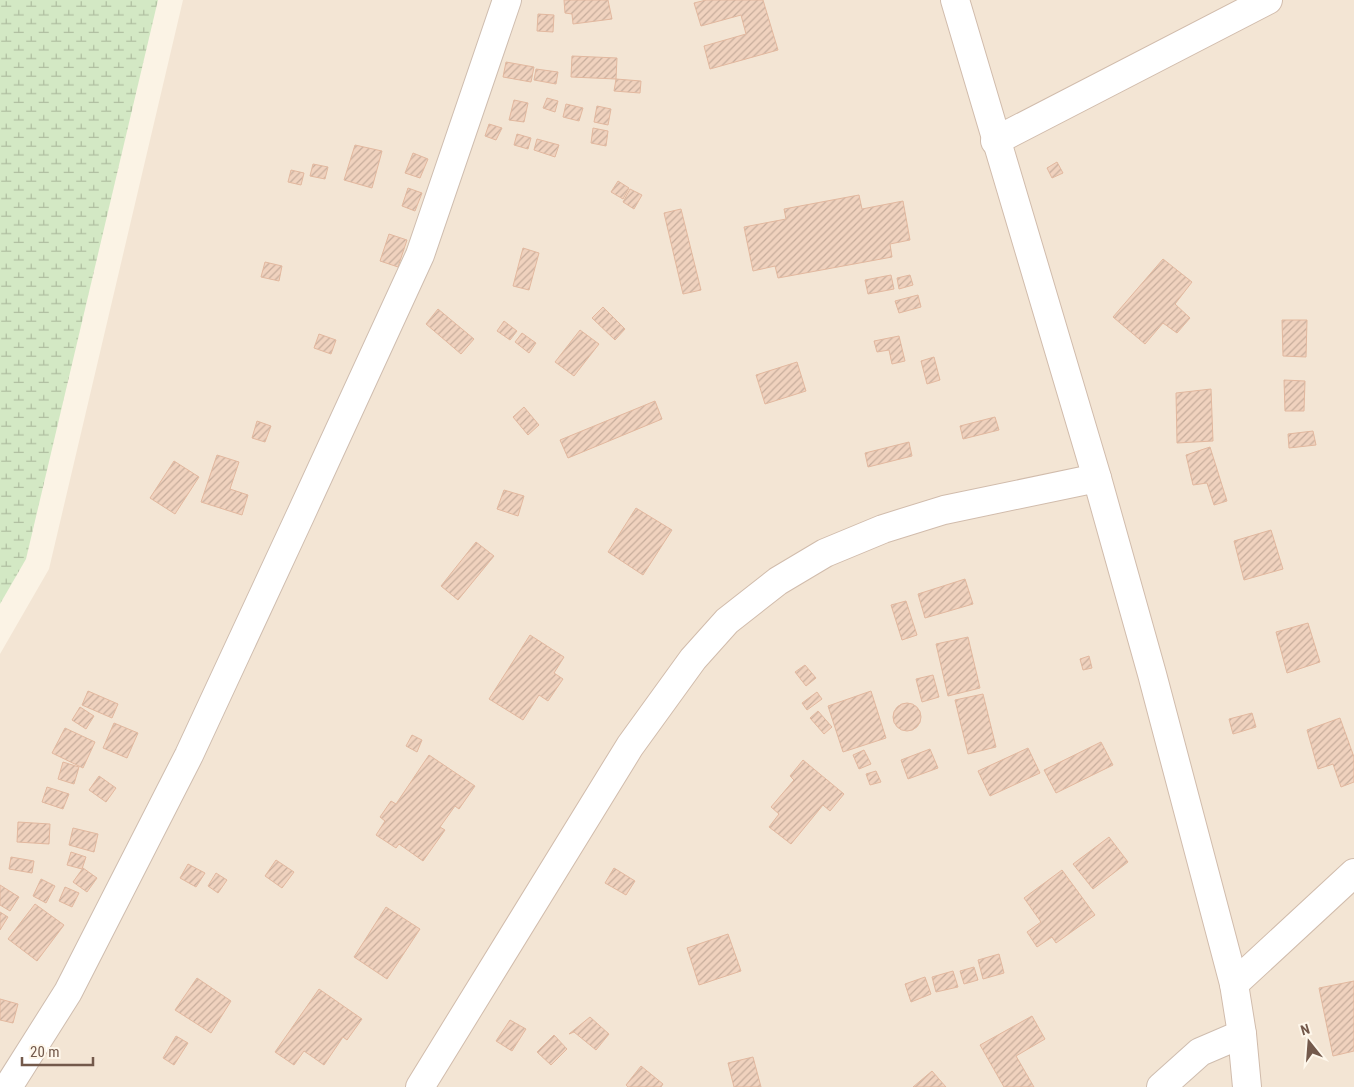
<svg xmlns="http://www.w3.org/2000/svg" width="1354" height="1087" viewBox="0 0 1354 1087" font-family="'Roboto Condensed',sans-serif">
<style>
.residential{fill:#f3e5d4}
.wetland{fill:url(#wetland-marsh)}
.building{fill:url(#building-hatch);stroke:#e2b89f}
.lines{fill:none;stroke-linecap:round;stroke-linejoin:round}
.street-casing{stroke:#cfbdaf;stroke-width:30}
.secondary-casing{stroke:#d1bcac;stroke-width:30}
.street{stroke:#fff;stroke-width:28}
.secondary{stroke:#fff;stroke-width:28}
</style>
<defs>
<pattern id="wetland-marsh" width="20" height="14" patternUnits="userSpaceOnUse" patternTransform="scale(1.25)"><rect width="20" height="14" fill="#d3e8c4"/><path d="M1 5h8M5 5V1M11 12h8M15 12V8" fill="none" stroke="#b0bfa1"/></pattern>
<pattern id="building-hatch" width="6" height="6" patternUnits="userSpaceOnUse" patternTransform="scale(1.25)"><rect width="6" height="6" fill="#f0d2be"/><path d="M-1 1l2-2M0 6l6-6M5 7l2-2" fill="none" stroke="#c7ad9c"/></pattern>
</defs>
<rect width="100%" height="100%" fill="#fbf3e5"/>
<!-- residential -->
<polygon class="residential" points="183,0 1354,0 1354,1087 0,1087 0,654 49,569"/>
<!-- wetland -->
<polygon class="wetland" points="0,0 158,0 26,559 0,604"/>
<!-- building -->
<g class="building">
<polygon points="564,0 608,0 612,19 573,24 572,14 565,13"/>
<polygon points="706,0 763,0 778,50 710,69 704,46 746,34 741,15 701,26 694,3"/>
<polygon points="538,14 554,15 553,32 537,31"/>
<polygon points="572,56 617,58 616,79 571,77"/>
<polygon points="506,62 534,67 531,82 503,77"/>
<polygon points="536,69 558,72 556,84 534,80"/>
<polygon points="616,79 641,81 640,93 614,91"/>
<polygon points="547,98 558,101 555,112 543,108"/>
<polygon points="514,100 528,103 524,122 509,120"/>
<polygon points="566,104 583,108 579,121 563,117"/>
<polygon points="597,106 611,109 608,125 594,122"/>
<polygon points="489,124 502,128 496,140 485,136"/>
<polygon points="593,128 608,131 606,146 591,143"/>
<polygon points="517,134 531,138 528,149 514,145"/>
<polygon points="537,139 559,145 555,157 534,150"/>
<polygon points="355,145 382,151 372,188 344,180"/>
<polygon points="413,153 428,159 420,178 405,173"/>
<polygon points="1057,162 1063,173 1052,178 1047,168"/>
<polygon points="313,164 328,167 325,179 310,176"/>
<polygon points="291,170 304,173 301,185 288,182"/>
<polygon points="618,181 629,188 623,199 611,192"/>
<polygon points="408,188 422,193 415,211 402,206"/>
<polygon points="630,189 642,195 634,209 623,202"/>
<polygon points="859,195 862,209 903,201 910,240 890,244 892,257 778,278 775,266 753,271 744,227 786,219 784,209"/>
<polygon points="681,209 701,290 683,294 664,213"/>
<polygon points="389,234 407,240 398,267 380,261"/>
<polygon points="523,248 539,253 529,290 513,286"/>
<polygon points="1163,259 1192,282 1175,304 1190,318 1177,333 1163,323 1145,344 1113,317"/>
<polygon points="265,262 282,266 279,281 261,277"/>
<polygon points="891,275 894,289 868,294 865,280"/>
<polygon points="910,275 913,285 899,289 897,278"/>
<polygon points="918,295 921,307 899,313 895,301"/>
<polygon points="603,307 625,329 615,340 592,318"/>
<polygon points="438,309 474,339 461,354 426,324"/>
<polygon points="1282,320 1307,320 1306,357 1283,356"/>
<polygon points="504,321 517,331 510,340 497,331"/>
<polygon points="580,330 599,344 574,376 555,362"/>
<polygon points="522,333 536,343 529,353 515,342"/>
<polygon points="319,334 336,340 331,354 314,348"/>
<polygon points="899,336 905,361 892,364 889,350 877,352 874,341"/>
<polygon points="934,357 940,380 927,384 921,361"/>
<polygon points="797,362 806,391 765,404 756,375"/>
<polygon points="1284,380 1305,381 1304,411 1285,411"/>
<polygon points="1211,389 1213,441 1177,443 1176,393"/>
<polygon points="655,401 662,419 568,458 560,440"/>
<polygon points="524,407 539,425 528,435 513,417"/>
<polygon points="995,417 999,430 963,439 960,426"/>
<polygon points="257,421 271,426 265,442 252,438"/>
<polygon points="1313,431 1316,445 1289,448 1288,434"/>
<polygon points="909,442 912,456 868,467 865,453"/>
<polygon points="1210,447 1227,501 1214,505 1207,483 1193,485 1186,455"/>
<polygon points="217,455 239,462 230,489 248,495 242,515 201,502"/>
<polygon points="174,461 199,477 175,514 150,498"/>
<polygon points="504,490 524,496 518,516 497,509"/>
<polygon points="636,508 672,530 643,575 608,552"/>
<polygon points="1271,530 1283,569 1244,580 1234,541"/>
<polygon points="476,542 494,556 458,600 441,586"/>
<polygon points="965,579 973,604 925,618 918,594"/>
<polygon points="906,601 917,635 902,640 891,605"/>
<polygon points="1308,623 1320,662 1287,673 1276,632"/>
<polygon points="530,635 564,657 554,673 563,679 548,701 539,695 523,720 489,699"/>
<polygon points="968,637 980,688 948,696 936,644"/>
<polygon points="1089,656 1092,668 1083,670 1080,659"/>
<polygon points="805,665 816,678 806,686 795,672"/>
<polygon points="933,675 939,697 922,702 916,679"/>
<polygon points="88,691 118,704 112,718 82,705"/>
<polygon points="871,691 886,738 843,752 828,706"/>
<polygon points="817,692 822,699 807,710 802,703"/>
<polygon points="983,694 996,747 968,754 955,700"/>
<circle cx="907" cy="717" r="14"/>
<polygon points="80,707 94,716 86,729 72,720"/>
<polygon points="818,711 832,727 824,734 810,718"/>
<polygon points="1252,713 1256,727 1233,734 1229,719"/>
<polygon points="1340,718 1354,757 1354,782 1341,787 1333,764 1318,769 1307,730"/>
<polygon points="114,723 138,733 127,758 103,748"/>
<polygon points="65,728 95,742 83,768 52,753"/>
<polygon points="412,735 422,740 417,752 406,746"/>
<polygon points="1101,742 1113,765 1056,793 1044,770"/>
<polygon points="1028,748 1040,773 990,796 978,771"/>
<polygon points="930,749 938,768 908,779 901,760"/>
<polygon points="864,750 871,764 859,769 853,755"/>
<polygon points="429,755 475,786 459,809 455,806 440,827 445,830 423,861 399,844 396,848 376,835 385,821 380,817 391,801 396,804"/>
<polygon points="803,760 844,794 830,811 823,805 791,844 769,827 779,814 771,807 794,780 790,776"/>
<polygon points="63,762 79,767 74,784 58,779"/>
<polygon points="876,771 881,782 870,785 866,774"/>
<polygon points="99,776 116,788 106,802 89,790"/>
<polygon points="47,787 69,794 63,809 42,802"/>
<polygon points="18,822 50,824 49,844 17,842"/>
<polygon points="73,828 98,834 94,852 69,845"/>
<polygon points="1109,837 1128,862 1093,889 1073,864"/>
<polygon points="71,852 86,857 82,869 67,865"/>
<polygon points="11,857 34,861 32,873 9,869"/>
<polygon points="276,860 294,872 282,888 265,876"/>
<polygon points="188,864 205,873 196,887 180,878"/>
<polygon points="83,868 97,878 87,892 73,882"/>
<polygon points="614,868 635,881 626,895 605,883"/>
<polygon points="1062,870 1095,915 1056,943 1052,937 1037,947 1027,932 1041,922 1024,898"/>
<polygon points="216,873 227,880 218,893 208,886"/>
<polygon points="41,879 55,886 46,903 33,896"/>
<polygon points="0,885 19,897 10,911 0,905"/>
<polygon points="65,887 79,893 72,907 59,901"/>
<polygon points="35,904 64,925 37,961 8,939"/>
<polygon points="386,907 420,929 387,979 354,957"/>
<polygon points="0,912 8,917 0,930"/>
<polygon points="728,934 741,971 699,985 687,948"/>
<polygon points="999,954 1004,973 983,979 978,960"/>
<polygon points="974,967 978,980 964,984 960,971"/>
<polygon points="953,971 958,987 936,992 932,977"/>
<polygon points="925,977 931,994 911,1002 905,984"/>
<polygon points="197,978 231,1001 211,1033 175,1010"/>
<polygon points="1354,981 1354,1051 1333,1056 1319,988"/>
<polygon points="319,989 362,1019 347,1040 343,1037 324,1065 304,1051 294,1065 275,1052"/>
<polygon points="0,999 18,1004 13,1023 0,1020"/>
<polygon points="1032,1016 1045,1039 1016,1056 1034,1087 1004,1087 980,1045"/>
<polygon points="590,1017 609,1034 596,1050 574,1032 569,1034"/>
<polygon points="510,1020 526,1029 512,1051 496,1041"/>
<polygon points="554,1035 567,1049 551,1065 537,1052"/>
<polygon points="176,1036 188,1043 174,1065 163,1058"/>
<polygon points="753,1057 761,1087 734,1087 728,1063"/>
<polygon points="641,1066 663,1084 661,1087 628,1087 626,1085"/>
<polygon points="932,1071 946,1087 913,1087"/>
</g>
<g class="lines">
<!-- street casing -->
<g class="street-casing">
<g id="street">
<polyline points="8,1087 68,992 189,755 300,516 420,255 507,0"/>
<polyline points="1161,1087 1200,1052 1242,1034"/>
</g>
</g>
<!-- secondary casing -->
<g class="secondary-casing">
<g id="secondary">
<polyline points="955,0 1097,478 1152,674 1234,984 1242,1034 1247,1087"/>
<polyline points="995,141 1268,0"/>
<polyline points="1234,984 1354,873"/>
<polyline points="420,1087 630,746 693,659 727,621 778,581 825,553 883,529 944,510 1097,478"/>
</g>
</g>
<!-- street -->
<use href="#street" class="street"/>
<!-- secondary -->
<use href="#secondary" class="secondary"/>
</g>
<!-- north arrow -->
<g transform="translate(1309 1042) rotate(343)" stroke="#fef7eb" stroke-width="4" paint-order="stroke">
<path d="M0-4L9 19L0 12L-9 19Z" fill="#73594b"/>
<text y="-8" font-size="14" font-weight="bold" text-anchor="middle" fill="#73594b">N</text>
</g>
<!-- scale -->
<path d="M22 1057v8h71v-8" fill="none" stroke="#73594b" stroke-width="2.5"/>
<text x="30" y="1057" font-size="15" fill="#73594b" stroke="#fef7eb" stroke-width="4" paint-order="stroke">20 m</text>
</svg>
